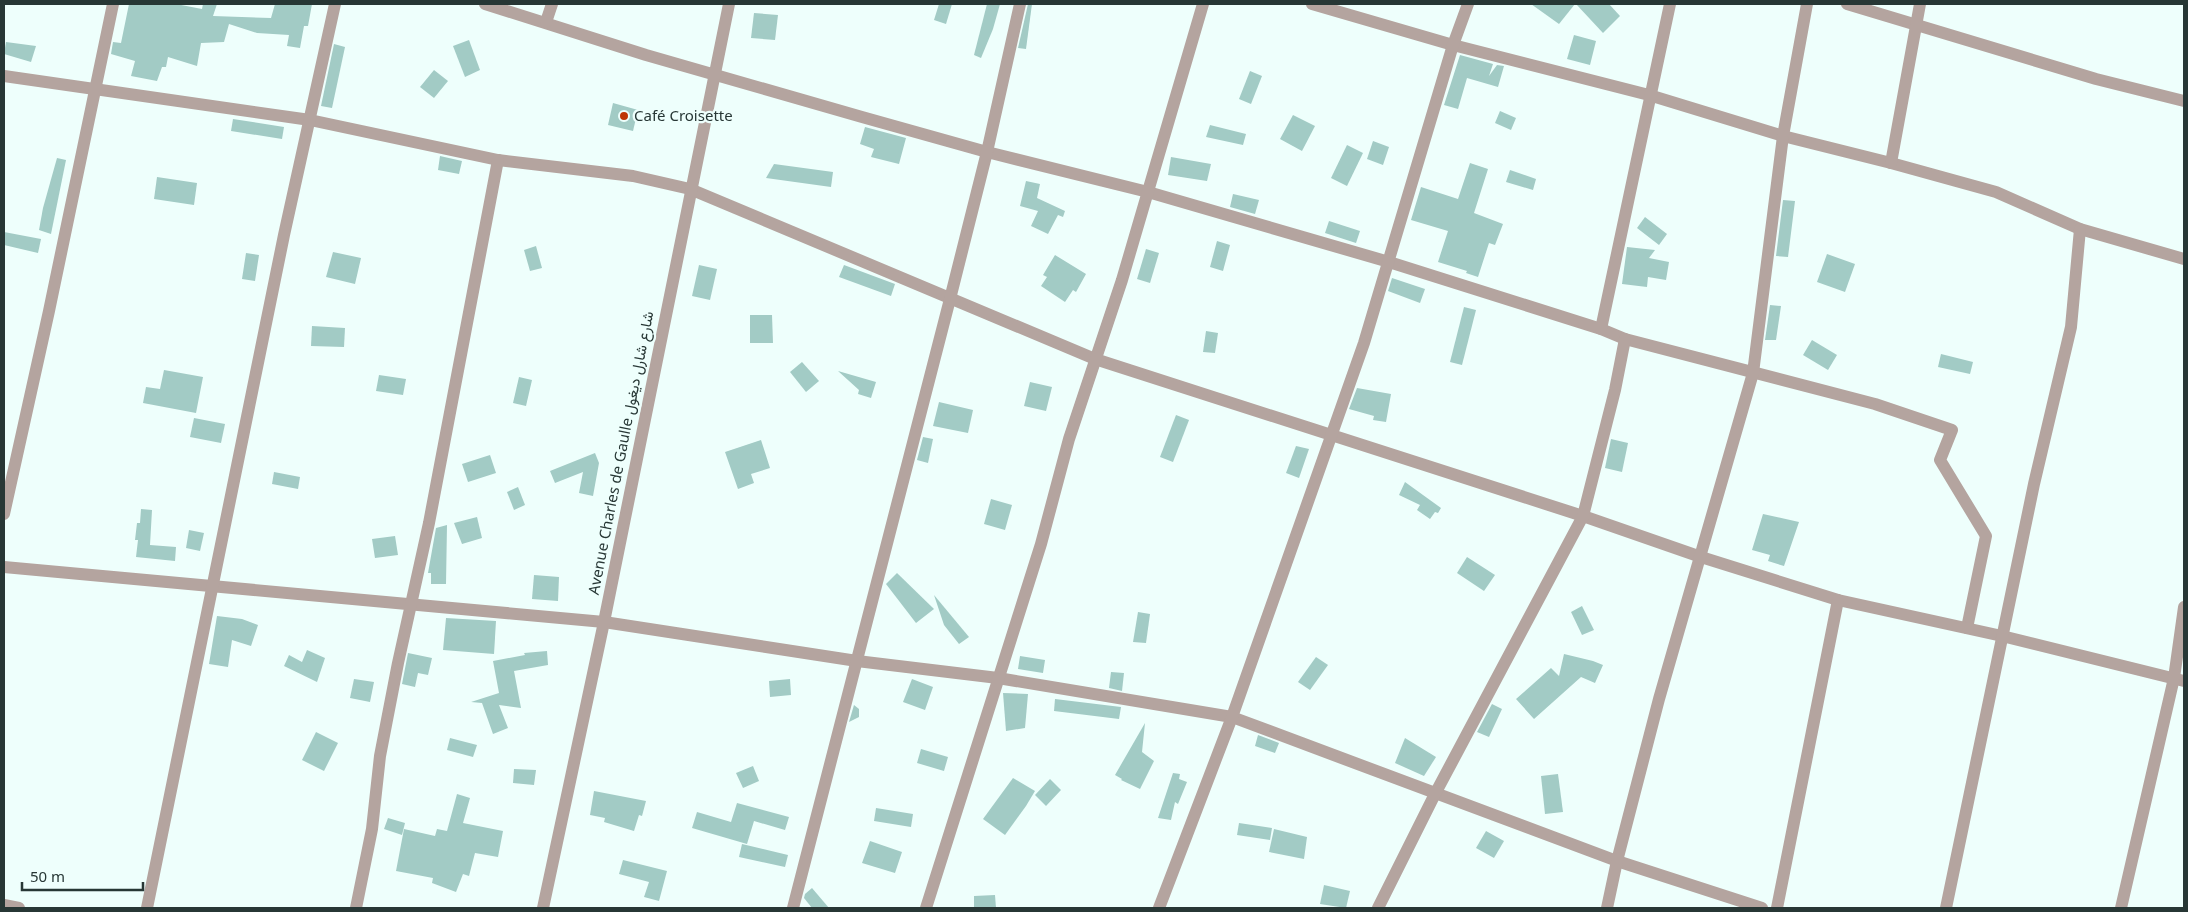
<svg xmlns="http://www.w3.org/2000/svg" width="2188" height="912" viewBox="0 0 2188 912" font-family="'Noto Sans',Vazirmatn,sans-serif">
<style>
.building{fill:#a2cbc5}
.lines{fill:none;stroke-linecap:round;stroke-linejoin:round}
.minor{stroke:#b4a49f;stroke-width:12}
.poi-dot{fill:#be3505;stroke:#eefffc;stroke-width:2}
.labels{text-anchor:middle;stroke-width:4.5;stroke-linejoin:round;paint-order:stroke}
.poi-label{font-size:15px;fill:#273735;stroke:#eefffc;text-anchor:start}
.street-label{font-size:15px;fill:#273735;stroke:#eefffc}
</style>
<rect width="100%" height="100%" fill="#eefffc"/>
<!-- building -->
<g class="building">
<polygon points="129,4 176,4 202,9 203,4 217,4 213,16 271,18 275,4 312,4 308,26 304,26 300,48 287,46 289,35 257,33 229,24 224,42 201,43 197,66 168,57 166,67 162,67 157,81 131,76 135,61 111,54 113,42 121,43"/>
<polygon points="939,4 952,4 946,24 934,20"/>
<polygon points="987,4 1000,4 993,29 981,58 974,55"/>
<polygon points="1028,4 1032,4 1026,49 1018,48"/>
<polygon points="1531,4 1575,4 1559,24"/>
<polygon points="1576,4 1609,4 1620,16 1603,33"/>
<polygon points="754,13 778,15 775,40 751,38"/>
<polygon points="1574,35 1596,41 1590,65 1567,59"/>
<polygon points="469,40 480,70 465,77 453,46"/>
<polygon points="6,42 36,46 31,62 4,54"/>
<polygon points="334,44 345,47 332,108 321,106"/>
<polygon points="1460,55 1493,64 1489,76 1497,65 1504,66 1498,87 1467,78 1458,109 1444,105"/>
<polygon points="434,70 448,81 434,98 420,87"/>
<polygon points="1250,71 1262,76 1251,104 1239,99"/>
<polygon points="613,103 638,110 633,131 608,125"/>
<polygon points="1500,111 1516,118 1511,130 1495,123"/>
<polygon points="1293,115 1315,126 1302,151 1280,139"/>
<polygon points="233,119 284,127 282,139 231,131"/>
<polygon points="1210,125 1246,134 1243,145 1206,137"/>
<polygon points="865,127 906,138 899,164 871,157 874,149 860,144"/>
<polygon points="1373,141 1389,147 1383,165 1367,159"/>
<polygon points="1347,145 1363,153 1347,186 1331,178"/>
<polygon points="440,156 462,161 459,174 438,170"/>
<polygon points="1171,157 1211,164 1207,181 1168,175"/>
<polygon points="57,158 66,160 51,234 39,230 43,208"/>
<polygon points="1470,163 1488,169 1474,213 1503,224 1495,245 1489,243 1478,277 1466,273 1467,271 1438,262 1448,231 1411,220 1421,187 1458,199"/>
<polygon points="774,164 833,172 831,187 766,178"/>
<polygon points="1510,170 1536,179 1533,190 1506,182"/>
<polygon points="157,177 197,183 194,205 154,199"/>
<polygon points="1026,181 1040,184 1037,198 1065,211 1063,217 1058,215 1048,234 1031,226 1038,211 1020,206"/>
<polygon points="1233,194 1259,200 1255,214 1230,207"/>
<polygon points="1783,200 1795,201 1788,257 1776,256"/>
<polygon points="1645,217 1667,234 1659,245 1637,228"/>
<polygon points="1329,221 1360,231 1356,243 1325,233"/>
<polygon points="4,232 41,239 38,253 4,245"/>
<polygon points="1217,241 1230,245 1223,271 1210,267"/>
<polygon points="536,246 542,268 530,271 524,250"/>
<polygon points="1627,247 1655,250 1649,258 1669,262 1666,280 1648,277 1647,287 1622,284"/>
<polygon points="1146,249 1159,253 1150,283 1137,279"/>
<polygon points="333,252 361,258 355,284 326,277"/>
<polygon points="246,253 259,255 255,281 242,279"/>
<polygon points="1827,254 1855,264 1845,292 1817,282"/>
<polygon points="1055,255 1086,274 1076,292 1073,290 1065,302 1041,286 1047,277 1043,275"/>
<polygon points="699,265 717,269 710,300 692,296"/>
<polygon points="844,265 895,284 891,296 839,277"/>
<polygon points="1392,278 1425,289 1420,303 1388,291"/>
<polygon points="1770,305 1781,306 1776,340 1765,340"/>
<polygon points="1464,307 1476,310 1462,365 1450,362"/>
<polygon points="750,315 772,315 773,343 750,343"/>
<polygon points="312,326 345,328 344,347 311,346"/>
<polygon points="1206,331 1218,333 1215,353 1203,352"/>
<polygon points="1812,340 1837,355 1828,370 1803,355"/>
<polygon points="1941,354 1973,362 1970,374 1938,367"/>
<polygon points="802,362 819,381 806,392 790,372"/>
<polygon points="164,370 203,377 196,413 143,403 146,387 160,389"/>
<polygon points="838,371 876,382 871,398 858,394 859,390"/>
<polygon points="379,375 406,379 403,395 376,391"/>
<polygon points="519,377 532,380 526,406 513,403"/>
<polygon points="1030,382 1052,387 1046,411 1024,406"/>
<polygon points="1357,388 1391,394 1386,422 1373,420 1374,416 1349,409"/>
<polygon points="939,402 973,410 968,433 933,426"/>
<polygon points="1176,415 1189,420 1173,462 1160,457"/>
<polygon points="194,418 225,424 221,443 190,437"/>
<polygon points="923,437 933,439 928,463 917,460"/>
<polygon points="1611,439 1628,443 1622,472 1605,468"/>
<polygon points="761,440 770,468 751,474 754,483 738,489 725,452"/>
<polygon points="1296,446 1309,449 1299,478 1286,473"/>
<polygon points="595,453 599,463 593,496 579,493 583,472 555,483 550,471"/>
<polygon points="490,455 496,473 468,482 462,464"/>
<polygon points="274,472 300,477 298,489 272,484"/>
<polygon points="1405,482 1441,508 1438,513 1435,512 1430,519 1417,510 1420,505 1399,495"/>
<polygon points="518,487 525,505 514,510 507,492"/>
<polygon points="991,499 1012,505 1005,530 984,524"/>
<polygon points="141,509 152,510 150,545 176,547 175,561 136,557 138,540 135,540 137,523 140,523"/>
<polygon points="1763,514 1799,522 1784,566 1768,561 1770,555 1752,550"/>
<polygon points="477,517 482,538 462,544 454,523"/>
<polygon points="447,525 446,584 431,584 431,573 428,573 436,528"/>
<polygon points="189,530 204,533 200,551 186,548"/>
<polygon points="395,536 398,555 375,558 372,539"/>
<polygon points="1467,557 1495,575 1484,591 1457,573"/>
<polygon points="897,573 934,609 916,623 886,584"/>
<polygon points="534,575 559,577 558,601 532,599"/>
<polygon points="934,595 969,637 959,644 944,625"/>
<polygon points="1582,606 1594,630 1582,635 1571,612"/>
<polygon points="1138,612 1150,614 1146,643 1133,642"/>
<polygon points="217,616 242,619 258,625 251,646 232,640 228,667 209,664"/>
<polygon points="446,618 496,621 494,654 443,650"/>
<polygon points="307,650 325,658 317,682 284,666 289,655 302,662"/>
<polygon points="547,651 548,665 514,671 521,708 499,705 508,728 493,734 482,703 471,702 499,693 493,661 525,655 524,653"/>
<polygon points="408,653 432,658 428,675 418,673 415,687 402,684"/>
<polygon points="1564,654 1593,661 1603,665 1595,683 1581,677 1534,719 1516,699 1551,668 1559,676"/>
<polygon points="1020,656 1045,660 1043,673 1018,669"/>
<polygon points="1316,657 1328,665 1310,690 1298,682"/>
<polygon points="1111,672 1124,673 1122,691 1109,688"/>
<polygon points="354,679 374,682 370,702 350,698"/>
<polygon points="790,679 791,695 770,697 769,681"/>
<polygon points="912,679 933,687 925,710 903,702"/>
<polygon points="1003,693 1028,694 1025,728 1006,731"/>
<polygon points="1055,699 1121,707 1119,719 1054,711"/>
<polygon points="1492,704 1502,709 1489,737 1477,732"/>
<polygon points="854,705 859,709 859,717 849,722"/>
<polygon points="1145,723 1142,752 1154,761 1140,789 1121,780 1122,779 1115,775"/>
<polygon points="316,732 338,743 324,771 302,760"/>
<polygon points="1258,735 1279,743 1275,753 1255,746"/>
<polygon points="450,738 477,745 473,757 447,750"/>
<polygon points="1405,738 1436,757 1424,776 1395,763"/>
<polygon points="921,749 948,757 944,771 917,763"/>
<polygon points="753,766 759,781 743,788 736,773"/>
<polygon points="514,769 536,770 534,785 513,783"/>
<polygon points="1173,773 1180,774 1179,779 1187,782 1178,804 1175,802 1171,820 1158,818"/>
<polygon points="1558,774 1563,812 1545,814 1541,776"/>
<polygon points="1013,778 1035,791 1026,806 1005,835 983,819"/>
<polygon points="1050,779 1061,790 1046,806 1035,795"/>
<polygon points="594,791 646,801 642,816 639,815 634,831 604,822 605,818 590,815"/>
<polygon points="457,794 470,798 463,823 503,831 498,857 475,853 469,876 463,874 456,892 432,883 433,878 396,871 404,829 435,836 437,829 447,831"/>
<polygon points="737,803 789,817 785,830 754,821 747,844 692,828 697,812 731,822"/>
<polygon points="876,808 913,814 911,827 874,821"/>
<polygon points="388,818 405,823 402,835 384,829"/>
<polygon points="1239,823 1272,828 1270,840 1237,835"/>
<polygon points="1274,829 1307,837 1304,859 1269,852"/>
<polygon points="1486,831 1504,841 1494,858 1476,848"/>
<polygon points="870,841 902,852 895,873 862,863"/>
<polygon points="742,844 788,855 785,867 739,857"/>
<polygon points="623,860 667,871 659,901 644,897 649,882 619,874"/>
<polygon points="1324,885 1350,891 1346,908 1320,904"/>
<polygon points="812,888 829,908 812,908 804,898 805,894"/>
<polygon points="995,895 996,908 974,908 974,896"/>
</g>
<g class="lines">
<!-- minor -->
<g class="minor">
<polyline points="485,4 646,55 862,117 987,152 1148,192 1389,262 1601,329 1625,339 1875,404 1952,430 1940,460 1986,536 1967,628"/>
<polyline points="1312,4 1453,45 1649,95 1783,136 1891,163 1996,192 2080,229 2184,259"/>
<polyline points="1847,4 2096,79 2184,101"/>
<polyline points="546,22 552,4"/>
<polyline points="4,76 310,120 498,160 633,176 690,189 1095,359 1583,516 1701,557 1838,600 2002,636 2184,681"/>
<polyline points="1891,163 1920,4"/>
<polyline points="1601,329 1670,4"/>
<polyline points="4,514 49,311 113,4"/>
<polyline points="4,567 604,622 857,661 998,678 1232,717 1617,861 1762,908"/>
<polyline points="4,905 19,908"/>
<polyline points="147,908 284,235 335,4"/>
<polyline points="356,908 372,829 380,756 398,663 429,523 498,160"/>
<polyline points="543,908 604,622 729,4"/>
<polyline points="793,908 950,299 987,152 1020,4"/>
<polyline points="926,908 1041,544 1069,439 1122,280 1203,4"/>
<polyline points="1159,908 1232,717 1364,343 1453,45 1468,4"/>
<polyline points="1378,908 1435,794 1583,516 1615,390 1625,339"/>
<polyline points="1607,908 1617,861 1659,699 1753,373 1783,136 1807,4"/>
<polyline points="1777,908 1838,600"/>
<polyline points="1946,908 2034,484 2071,327 2080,229"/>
<polyline points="2121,908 2174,678 2184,607"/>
</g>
</g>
<!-- markers -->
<circle class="poi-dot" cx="624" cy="116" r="5"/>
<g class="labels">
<!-- poi labels -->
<g class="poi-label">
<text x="634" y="121">Café Croisette</text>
</g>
<!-- street labels -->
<g class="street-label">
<text transform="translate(621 453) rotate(-79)" y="5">Avenue Charles de Gaulle شارع شارل ديغول</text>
</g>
</g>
<!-- border -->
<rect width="2188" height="912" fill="none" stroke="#273735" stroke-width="10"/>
<!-- scale -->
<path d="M22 882v8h121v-8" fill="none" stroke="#273735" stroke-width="2.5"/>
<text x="30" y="882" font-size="15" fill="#273735" stroke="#eefffc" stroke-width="4" paint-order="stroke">50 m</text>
</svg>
